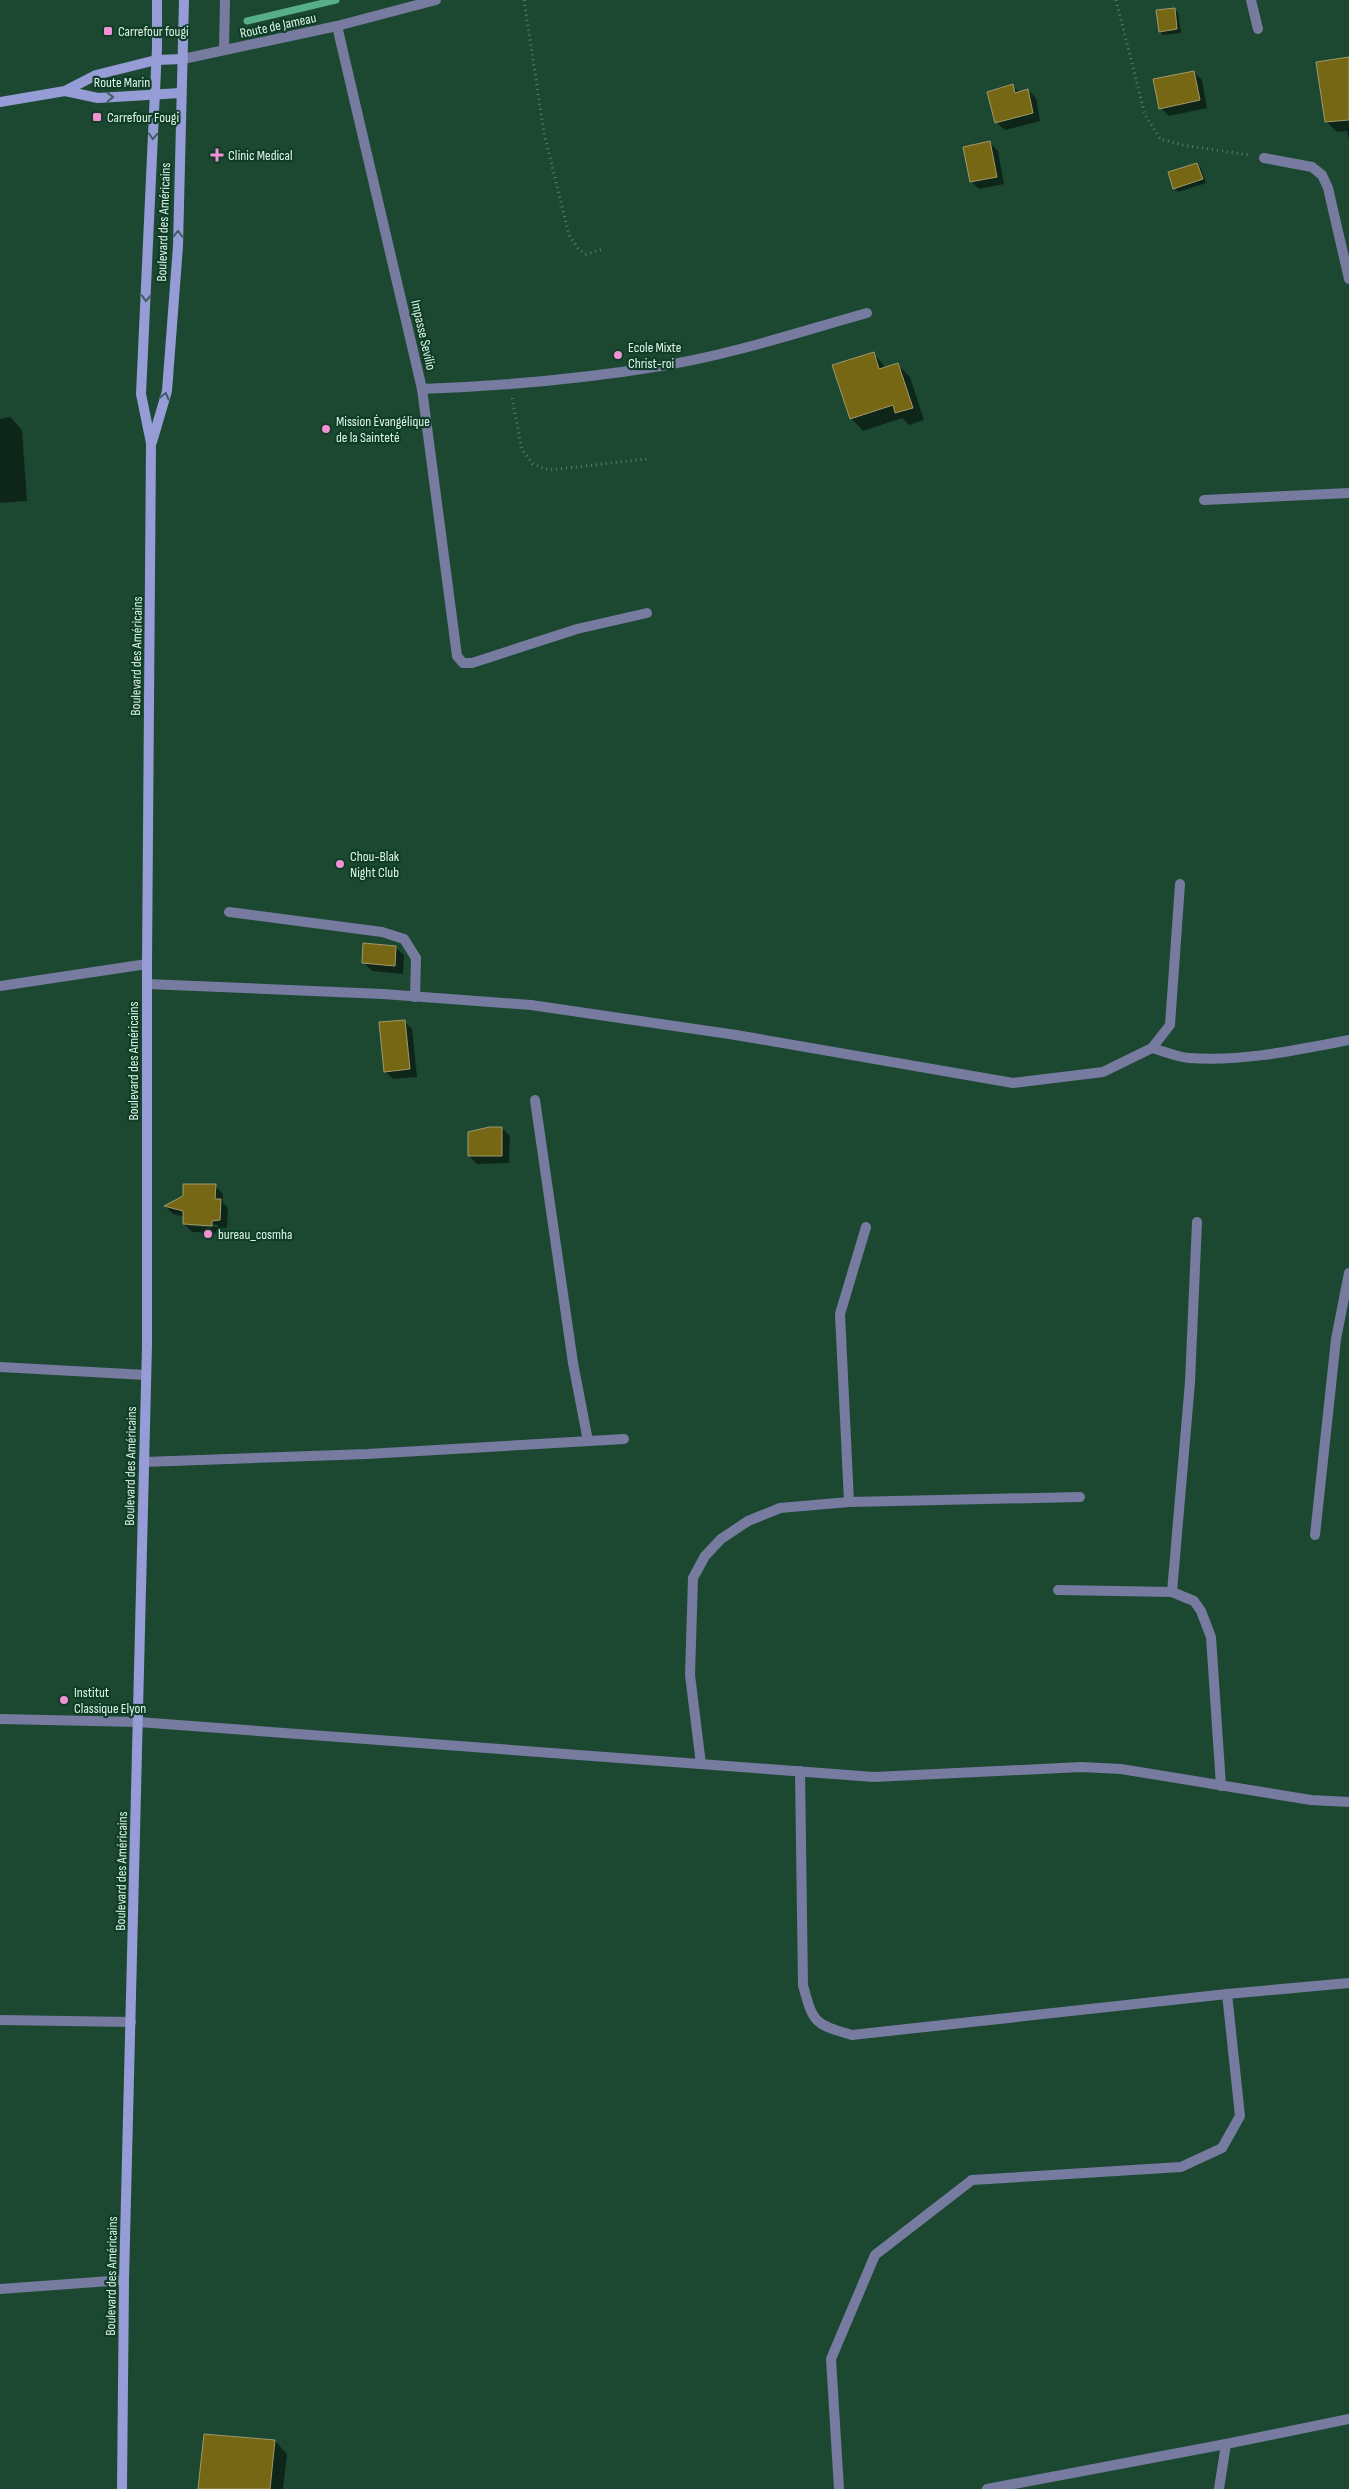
<svg xmlns="http://www.w3.org/2000/svg" width="1349" height="2489" viewBox="0 0 1349 2489" font-family="'Sofia Sans Condensed',sans-serif">
<style>
.shadow{fill:#0007;fill-rule:evenodd}
.lines{fill:none;stroke-linecap:round;stroke-linejoin:round}
.stream{stroke:#57af88;stroke-width:7}
.building{fill:#756713;stroke:#a1996c}
.path{stroke:#597f6b;stroke-width:3;stroke-dasharray:1 4;stroke-linecap:butt}
.street{stroke:#767b9f;stroke-width:10}
.secondary{stroke:#969cd6;stroke-width:10}
.oneway{stroke:#3f5e65}
.poi-dot{fill:#f391d5;stroke:#103d28;stroke-width:2}
.labels{text-anchor:middle;stroke-width:4.5;stroke-linejoin:round;paint-order:stroke}
.street-label{font-size:14px;fill:#ddf5e7;stroke:#103d28}
.poi-label{font-size:14px;fill:#ddf5e7;stroke:#103d28;text-anchor:start}
</style>
<rect width="100%" height="100%" fill="#1c4832"/>
<!-- shadow -->
<g class="shadow">
<polygon points="1175,9 1178,13 1181,33 1163,35 1160,31"/>
<polygon points="1349,58 1349,141 1347,131 1337,132 1326,121"/>
<polygon points="1194,72 1202,80 1207,108 1169,116 1161,108"/>
<polygon points="1012,85 1020,93 1028,90 1036,98 1040,121 1005,130 996,122"/>
<polygon points="990,143 998,151 1004,184 979,189 971,181"/>
<polygon points="1197,164 1201,168 1206,183 1178,192 1175,188"/>
<polygon points="873,353 886,368 898,365 910,377 924,420 909,425 902,418 863,431 851,418"/>
<polygon points="10,417 22,430 27,501 0,503 0,419"/>
<polygon points="395,947 404,955 403,974 372,971 364,963"/>
<polygon points="404,1021 412,1029 417,1077 393,1079 385,1071"/>
<polygon points="502,1128 510,1136 509,1163 477,1164 469,1156"/>
<path d="M215,1186L223,1194V1203L228,1208L227,1228H220V1233L192,1232L184,1224V1217L173,1214L166,1207L184,1196ZM190,1223L218,1225V1227L190,1226Z"/>
<polygon points="275,2441 287,2454 283,2489 199,2489"/>
</g>
<g class="lines">
<!-- stream -->
<polyline class="stream" points="247,21 336,0"/>
</g>
<!-- building -->
<g class="building">
<polygon points="1175,8 1177,29 1159,32 1156,10"/>
<polygon points="1349,57 1349,120 1325,122 1316,62"/>
<polygon points="1194,71 1200,100 1159,109 1153,79"/>
<polygon points="1013,84 1015,93 1028,89 1033,113 995,123 987,92"/>
<polygon points="990,141 997,177 970,182 963,147"/>
<polygon points="1197,163 1203,179 1173,189 1168,172"/>
<polygon points="874,352 879,369 898,363 913,408 895,413 893,405 850,419 832,365"/>
<polygon points="363,943 396,946 395,966 362,963"/>
<polygon points="405,1020 410,1069 384,1072 379,1022"/>
<polygon points="489,1127 502,1127 502,1156 468,1156 468,1132"/>
<polygon points="183,1184 216,1184 215,1199 221,1199 220,1220 212,1221 212,1226 183,1224 183,1211 164,1206 183,1196"/>
<polygon points="204,2434 275,2440 270,2489 198,2489"/>
</g>
<g class="lines">
<!-- path -->
<g class="path">
<polyline points="524,0 544,133 569,235 579,250 586,254 601,250"/>
<polyline points="1116,0 1145,115 1160,139 1183,145 1248,155"/>
<polyline points="512,398 522,450 533,464 549,470 647,459"/>
</g>
<!-- street -->
<g class="street">
<polyline points="1251,0 1258,29"/>
<polyline points="337,26 422,389 457,656 463,663 472,663 577,629 647,613"/>
<polyline points="224,50 225,0"/>
<polyline points="183,59 337,26 436,0"/>
<polyline points="1264,158 1312,167 1322,175 1328,188 1349,279"/>
<path d="M422,389C502,386 582,379 661,366C730,355 799,332 867,313"/>
<polyline points="1204,500 1349,493"/>
<polyline points="229,912 382,932 404,939 416,958 415,997"/>
<polyline points="147,984 383,994 531,1005 736,1035 1013,1083 1103,1072 1152,1048 1170,1025 1180,884"/>
<polyline points="0,986 147,964"/>
<path d="M1152,1048C1163,1051 1177,1057 1189,1058C1242,1062 1297,1050 1349,1040"/>
<polyline points="535,1100 573,1363 588,1441"/>
<polyline points="0,1367 146,1375"/>
<polyline points="144,1462 367,1454 624,1439"/>
<polyline points="849,1502 840,1314 866,1227"/>
<polyline points="1315,1535 1336,1339 1349,1273"/>
<polyline points="1058,1590 1172,1592 1194,1601 1201,1611 1211,1637 1221,1786"/>
<polyline points="1172,1592 1190,1382 1197,1222"/>
<polyline points="0,1719 138,1722 874,1777 1081,1767 1121,1769 1311,1800 1349,1802"/>
<polyline points="701,1764 690,1675 693,1578 705,1556 721,1539 748,1521 780,1508 849,1502 1080,1497"/>
<path d="M800,1771L803,1985C813,2023 814,2024 852,2035L1227,1994L1349,1983"/>
<polyline points="0,2020 131,2022"/>
<polyline points="0,2289 124,2280"/>
<polyline points="839,2489 831,2359 875,2255 972,2180 1181,2167 1222,2148 1240,2116 1227,1994"/>
<polyline points="987,2489 1226,2444 1349,2419"/>
<polyline points="1219,2489 1226,2444"/>
</g>
<!-- secondary -->
<g class="secondary">
<polyline points="65,91 98,98 180,93"/>
<polyline points="0,102 65,91 96,75 156,60 183,59"/>
<polyline points="152,442 167,391 178,246 184,0"/>
<polyline points="122,2489 124,2280 147,1345 147,964 151,443 141,394 157,48 157,0"/>
</g>
</g>
<!-- one-way arrows -->
<defs><path id="oneway-chevron" d="M-2-3.5L2.5 0L-2 3.5" fill="none" stroke-width="1.6" stroke-linecap="round" stroke-linejoin="round" transform="scale(1.25)"/></defs>
<g class="oneway">
<use href="#oneway-chevron" transform="translate(110 97) rotate(-2)"/>
<use href="#oneway-chevron" transform="translate(153 136) rotate(93)"/>
<use href="#oneway-chevron" transform="translate(178 234) rotate(-89)"/>
<use href="#oneway-chevron" transform="translate(146 298) rotate(93)"/>
<use href="#oneway-chevron" transform="translate(165 396) rotate(-76)"/>
</g>
<!-- markers -->
<g class="poi-dot">
<rect x="103" y="26" width="10" height="10" rx="2.5"/>
<rect x="92" y="112" width="10" height="10" rx="2.5"/>
<path d="M214.5 147.5h5v5h5v5h-5v5h-5v-5h-5v-5h5z"/>
<circle cx="618" cy="355" r="5"/>
<circle cx="326" cy="429" r="5"/>
<circle cx="340" cy="864" r="5"/>
<circle cx="208" cy="1234" r="5"/>
<circle cx="64" cy="1700" r="5"/>
</g>
<g class="labels">
<!-- street labels -->
<g class="street-label">
<text transform="translate(278 25) rotate(-12)" y="5">Route de Jameau</text>
<text x="122" y="87">Route Marin</text>
<text transform="translate(163 222) rotate(-88)" y="5">Boulevard des Américains</text>
<text transform="translate(424 335) rotate(77)" y="5">Impasse Sevilio</text>
<text transform="translate(136 656) rotate(-89)" y="5">Boulevard des Américains</text>
<text transform="translate(133 1061) rotate(-90)" y="5">Boulevard des Américains</text>
<text transform="translate(130 1466) rotate(-89)" y="5">Boulevard des Américains</text>
<text transform="translate(121 1871) rotate(-89)" y="5">Boulevard des Américains</text>
<text transform="translate(111 2276) rotate(-89)" y="5">Boulevard des Américains</text>
</g>
<!-- poi labels -->
<g class="poi-label">
<text x="118" y="36">Carrefour fougi</text>
<text x="107" y="122">Carrefour Fougi</text>
<text x="228" y="160">Clinic Medical</text>
<text x="628" y="352">Ecole Mixte<tspan x="628" dy="16">Christ-roi</tspan></text>
<text x="336" y="426">Mission Évangélique<tspan x="336" dy="16">de la Sainteté</tspan></text>
<text x="350" y="861">Chou-Blak<tspan x="350" dy="16">Night Club</tspan></text>
<text x="218" y="1239">bureau_cosmha</text>
<text x="74" y="1697">Institut<tspan x="74" dy="16">Classique Elyon</tspan></text>
</g>
</g>
</svg>
